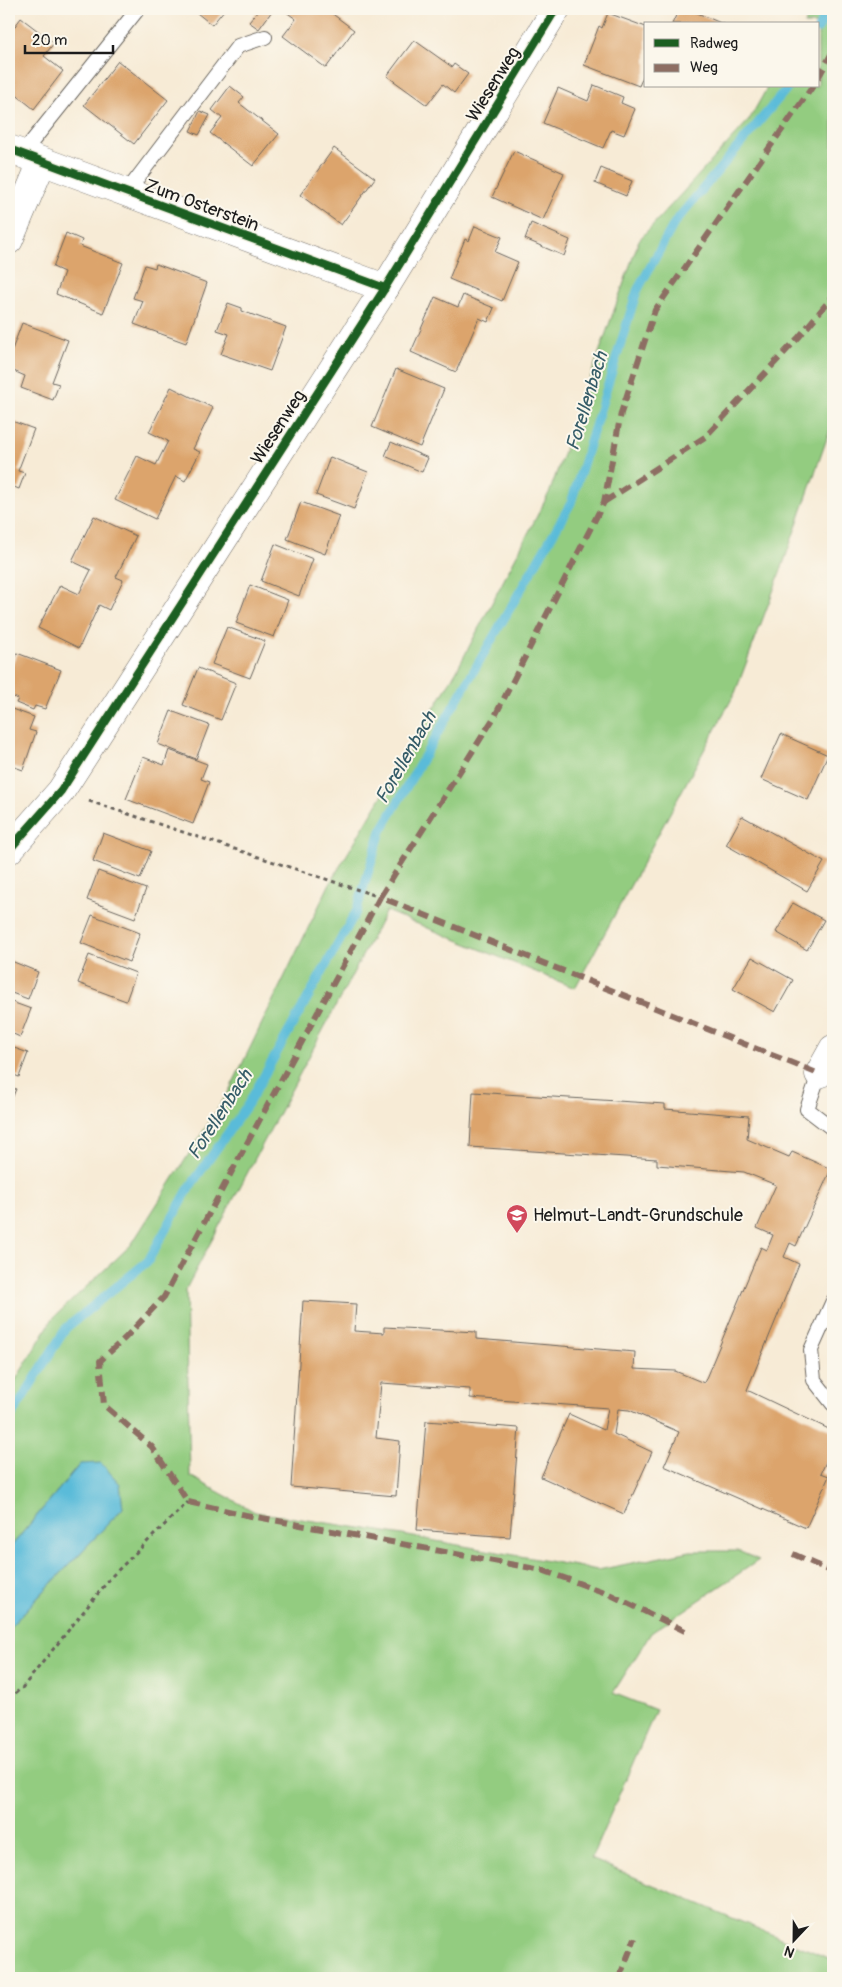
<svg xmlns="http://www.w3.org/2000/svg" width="842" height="1987" viewBox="0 0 842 1987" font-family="Pangolin,sans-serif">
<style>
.green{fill:#93cc80;stroke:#58744e}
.water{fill:#5abbd9;stroke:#3b6c7a}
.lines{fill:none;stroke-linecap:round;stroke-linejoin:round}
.stream{stroke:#5abbd9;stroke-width:9}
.building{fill:#dca46c}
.service-casing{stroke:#69645d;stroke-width:16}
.minor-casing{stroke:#69645d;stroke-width:29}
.path{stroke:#69645d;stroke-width:3;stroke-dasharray:4 4;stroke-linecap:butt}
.service{stroke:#fff;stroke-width:14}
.minor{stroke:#fff;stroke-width:28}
.quiet{stroke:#8d6e63;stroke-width:6;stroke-dasharray:12 6;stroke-linecap:butt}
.cycleway-casing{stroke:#fbf7ec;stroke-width:11}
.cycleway{stroke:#1b5e20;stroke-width:8}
.labels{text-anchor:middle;stroke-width:4;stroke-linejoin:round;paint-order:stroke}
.street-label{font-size:18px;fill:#1c1c1c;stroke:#fbf7ec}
.poi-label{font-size:18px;fill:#1c1c1c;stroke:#fbf7ec;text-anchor:start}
.water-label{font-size:19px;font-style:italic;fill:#355c68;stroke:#fbf7ec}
</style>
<rect width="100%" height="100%" fill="#fbf7ec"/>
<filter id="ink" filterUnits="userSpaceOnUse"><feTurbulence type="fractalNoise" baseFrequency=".02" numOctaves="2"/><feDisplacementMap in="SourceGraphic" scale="10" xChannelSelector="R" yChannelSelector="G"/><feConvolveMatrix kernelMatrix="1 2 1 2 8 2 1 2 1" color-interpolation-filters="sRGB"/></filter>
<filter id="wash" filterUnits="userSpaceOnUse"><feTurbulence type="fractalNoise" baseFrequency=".0096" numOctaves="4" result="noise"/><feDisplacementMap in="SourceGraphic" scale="20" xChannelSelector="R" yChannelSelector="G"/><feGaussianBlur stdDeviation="1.12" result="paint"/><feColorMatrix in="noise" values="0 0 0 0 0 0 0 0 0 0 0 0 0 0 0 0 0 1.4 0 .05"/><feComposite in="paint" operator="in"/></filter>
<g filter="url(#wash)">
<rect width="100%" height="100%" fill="#f7ebd6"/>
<!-- green -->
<polygon class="green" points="813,9 833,9 833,421 780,573 735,693 575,988 386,911 186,1289 190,1476 255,1512 380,1531 598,1570 690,1551 738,1551 759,1560 651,1633 613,1693 656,1710 591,1859 833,1960 833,1978 9,1978 9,1628 123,1508 80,1464 9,1549 9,1391 53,1318 131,1245 229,1091 330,883 457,670 550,491 639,240 749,120 768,86 818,86 818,24 804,24"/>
<!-- water -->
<polygon class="water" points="101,1463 120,1484 123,1508 9,1628 9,1549 80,1464"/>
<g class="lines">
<!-- stream -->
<g class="stream">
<polyline points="818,29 828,9"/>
<polyline points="9,1420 66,1328 148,1261 189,1188 248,1104 356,912 381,831 571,503 637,291 675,222 789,86"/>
</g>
</g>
<g id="blocks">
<!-- building -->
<g class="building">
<polygon points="192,9 225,9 212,25"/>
<polygon points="260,9 269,9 272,11 259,29 249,22"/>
<polygon points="282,9 326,9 354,30 326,68 283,36 296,19"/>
<polygon points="679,9 688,9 723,24 672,24"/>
<polygon points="608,13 646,27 646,70 639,86 584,65 599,26 602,28"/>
<polygon points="21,18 54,43 44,56 63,71 34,109 9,89 9,34"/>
<polygon points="414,40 452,67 454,64 468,74 454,93 443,84 427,105 387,76"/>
<polygon points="118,61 168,100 134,144 84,105"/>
<polygon points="594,85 623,97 621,103 635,109 624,135 611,130 603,148 543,123 558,88 588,101"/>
<polygon points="230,86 244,97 239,103 279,134 253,166 210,133 222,118 212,110"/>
<polygon points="200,111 210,115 199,135 190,131"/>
<polygon points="334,148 375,178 341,225 300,195"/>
<polygon points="514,151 564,173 543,220 492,197"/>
<polygon points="601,168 632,181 626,196 595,183"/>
<polygon points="531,223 570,240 564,256 525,239"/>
<polygon points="475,226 502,237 495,252 518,262 502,301 449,279 465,239 469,241"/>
<polygon points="66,233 82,240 80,246 123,263 103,313 56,294 64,272 53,267"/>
<polygon points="156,264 207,283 186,343 134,324 143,301 133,298 145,265 155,268"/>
<polygon points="463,295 494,308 488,322 479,318 456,372 411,352 435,297 458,307"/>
<polygon points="228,303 242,308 242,311 286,327 270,371 221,354 229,334 217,330"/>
<polygon points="22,323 68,340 52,382 59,384 53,400 21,388 25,376 9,369 9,358"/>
<polygon points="396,369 444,389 420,447 372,427"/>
<polygon points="171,387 213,408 193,449 200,452 185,481 176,476 155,519 115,500 137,456 156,465 168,441 149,432"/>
<polygon points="9,420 34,429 18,471 25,473 19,489 9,485"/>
<polygon points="391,442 428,458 422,472 385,456"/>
<polygon points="330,457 368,472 354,509 316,495"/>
<polygon points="301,502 339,516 325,554 287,539"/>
<polygon points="94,516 136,536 116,577 123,580 109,610 99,605 79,648 38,628 60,585 79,594 91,570 72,561"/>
<polygon points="275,544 313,559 299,596 261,581"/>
<polygon points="250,585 288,600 274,637 236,623"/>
<polygon points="227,627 265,641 250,678 212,664"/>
<polygon points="17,653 61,670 45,709 35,706 33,710 16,703 18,699 9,695 9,674"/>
<polygon points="198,668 236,683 221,720 183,705"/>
<polygon points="9,708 34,717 29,730 36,732 23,770 9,765"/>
<polygon points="171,711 209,725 196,759 158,744"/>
<polygon points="781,734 828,755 808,800 761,779"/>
<polygon points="169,750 207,764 201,779 209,782 193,824 126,799 143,757 164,765"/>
<polygon points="742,816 824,862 807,891 726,845"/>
<polygon points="103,833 151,851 140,879 93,861"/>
<polygon points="98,871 146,889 135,918 87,900"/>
<polygon points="793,903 824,920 807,950 776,932"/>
<polygon points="92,915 140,933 129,962 81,943"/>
<polygon points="89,955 136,973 126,1001 78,983"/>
<polygon points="752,957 793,980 775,1012 733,989"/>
<polygon points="9,960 38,972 28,999 9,992"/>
<polygon points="9,1001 31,1009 20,1037 9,1032"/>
<polygon points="9,1046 28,1053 19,1077 9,1073"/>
<polygon points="9,1086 16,1089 9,1106"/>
<polygon points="473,1092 665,1104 665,1109 749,1116 747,1139 789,1157 792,1152 831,1169 796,1246 790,1243 784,1257 799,1264 747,1390 833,1431 833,1446 821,1473 829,1476 806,1528 664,1466 679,1432 629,1410 618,1409 614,1434 652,1452 624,1514 541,1477 569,1414 604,1430 608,1408 470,1398 470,1389 381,1383 376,1438 400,1441 396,1496 291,1487 303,1301 356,1304 354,1331 384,1333 384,1327 476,1332 476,1339 635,1352 634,1369 675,1371 704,1383 761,1247 767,1250 773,1235 757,1228 776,1185 744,1172 657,1165 657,1159 470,1147"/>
<polygon points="426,1421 519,1428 510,1537 417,1530"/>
</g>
</g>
</g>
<g filter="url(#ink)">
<use href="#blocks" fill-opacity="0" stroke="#69645d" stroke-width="1"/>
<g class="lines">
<!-- service casing -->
<g class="service-casing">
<g id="service">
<polyline points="22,154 138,9"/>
<polyline points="126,193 238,46 265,37"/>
<polyline points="819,1074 807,1109 833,1129"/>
<polyline points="833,1301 811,1350 814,1380 833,1404"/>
</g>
</g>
<!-- minor casing -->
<g class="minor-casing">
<g id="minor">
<polyline points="9,149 385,288"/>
<polyline points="9,240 42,162"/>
<polyline points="9,850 61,791 385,288 556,9"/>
<polyline points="819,1074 833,1049"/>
</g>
</g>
<!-- path -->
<g class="path">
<polyline points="89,801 380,897"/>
<polyline points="9,1698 22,1688 113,1575 188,1502"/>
</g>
<!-- service -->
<use href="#service" class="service"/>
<!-- minor -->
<use href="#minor" class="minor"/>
<!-- quiet -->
<g class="quiet">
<polyline points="818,78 833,51"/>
<polyline points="604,502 705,437 799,337 833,296"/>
<polyline points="380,897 495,716 604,502 621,413 655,310 813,86"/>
<polyline points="793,1554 833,1572"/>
<polyline points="685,1631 609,1594 542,1570 246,1515 188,1502 152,1447 104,1405 100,1361 125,1338 164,1297 380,897 819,1074"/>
<polyline points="619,1978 635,1938"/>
</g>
<!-- cycleway casing -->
<g class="cycleway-casing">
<g id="cycleway">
<polyline points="9,149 385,288"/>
<polyline points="9,850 61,791 385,288 556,9"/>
</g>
</g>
<!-- cycleway -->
<use href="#cycleway" class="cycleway"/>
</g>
</g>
<!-- icons -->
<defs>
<g id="school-pin" transform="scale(1.125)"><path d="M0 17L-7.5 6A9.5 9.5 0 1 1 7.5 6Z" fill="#d1495b" stroke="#fbf7ec"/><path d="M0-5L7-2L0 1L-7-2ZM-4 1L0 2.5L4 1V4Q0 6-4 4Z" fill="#fff"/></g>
</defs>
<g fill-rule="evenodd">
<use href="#school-pin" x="517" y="1215"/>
</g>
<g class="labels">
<!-- street labels -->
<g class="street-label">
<text transform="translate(493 84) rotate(-58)" y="6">Wiesenweg</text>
<text transform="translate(202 205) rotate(20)" y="6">Zum Osterstein</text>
<text transform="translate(278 427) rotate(-57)" y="6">Wiesenweg</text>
</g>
<!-- poi labels -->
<g class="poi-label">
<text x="533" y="1221">Helmut-Landt-Grundschule</text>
</g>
<!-- water labels -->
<g class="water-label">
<text transform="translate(586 401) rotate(-73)" y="7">Forellenbach</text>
<text transform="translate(405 757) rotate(-60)" y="7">Forellenbach</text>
<text transform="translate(219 1114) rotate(-57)" y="7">Forellenbach</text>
</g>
</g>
<!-- margin -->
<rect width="842" height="1987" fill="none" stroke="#fbf7ec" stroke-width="30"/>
<!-- legend -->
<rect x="644" y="22" width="175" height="65" fill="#fbf7ec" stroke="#a29f99"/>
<rect x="654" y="39" width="25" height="8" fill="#1b5e20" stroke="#a29f99"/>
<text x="690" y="48" font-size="15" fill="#1c1c1c">Radweg</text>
<rect x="654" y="64" width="25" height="8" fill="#8d6e63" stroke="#a29f99"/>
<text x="690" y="72" font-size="15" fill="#1c1c1c">Weg</text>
<!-- north arrow -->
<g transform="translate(794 1940) rotate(202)" stroke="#fbf7ec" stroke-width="4" paint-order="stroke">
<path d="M0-4L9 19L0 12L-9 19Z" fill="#1c1c1c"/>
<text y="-8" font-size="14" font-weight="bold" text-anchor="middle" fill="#1c1c1c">N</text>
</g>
<!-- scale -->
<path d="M25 45v8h88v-8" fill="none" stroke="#1c1c1c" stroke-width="2.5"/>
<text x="32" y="45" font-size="15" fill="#1c1c1c" stroke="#fbf7ec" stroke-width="4" paint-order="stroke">20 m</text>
</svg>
